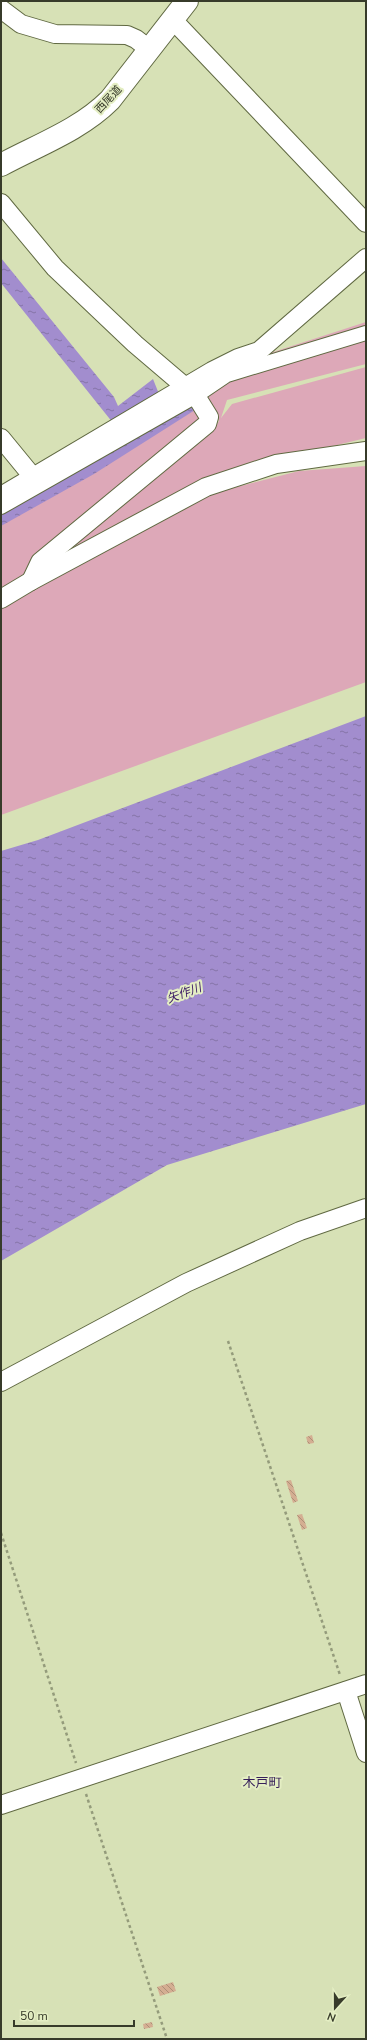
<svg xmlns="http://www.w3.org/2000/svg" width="367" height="2040" viewBox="0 0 367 2040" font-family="'Nunito Sans','Noto Sans JP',sans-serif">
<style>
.green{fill:#dda8b8}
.water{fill:url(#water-ripples)}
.building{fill:url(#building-back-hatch)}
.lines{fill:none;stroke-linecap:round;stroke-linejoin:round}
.pedestrian-casing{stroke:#606942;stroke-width:16}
.minor-casing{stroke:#606942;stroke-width:20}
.tertiary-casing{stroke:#606942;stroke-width:24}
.path{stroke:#949b7b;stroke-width:2.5;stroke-dasharray:3 3;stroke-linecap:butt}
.pedestrian{stroke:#fff;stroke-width:14}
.minor{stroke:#fff;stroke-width:18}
.tertiary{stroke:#fff;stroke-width:22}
.labels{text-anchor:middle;stroke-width:4;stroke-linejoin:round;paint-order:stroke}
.street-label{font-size:11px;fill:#373b2a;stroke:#e4eec3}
.water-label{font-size:12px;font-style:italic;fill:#391864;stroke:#e4eec3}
.quarter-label{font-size:13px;fill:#37205a;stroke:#e4eec3}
</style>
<defs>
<pattern id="water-ripples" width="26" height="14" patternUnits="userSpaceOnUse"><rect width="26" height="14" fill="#a28dce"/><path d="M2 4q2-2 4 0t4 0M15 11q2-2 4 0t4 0" fill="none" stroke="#8574a7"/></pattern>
<pattern id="building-back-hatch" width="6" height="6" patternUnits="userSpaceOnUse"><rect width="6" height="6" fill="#d4ae92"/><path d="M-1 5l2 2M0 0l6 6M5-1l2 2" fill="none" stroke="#ad8f77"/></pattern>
</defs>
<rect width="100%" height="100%" fill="#d7e1b6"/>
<!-- green -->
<g class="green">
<polygon points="366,322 366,364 227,400 221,418 232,404 366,367 366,438 214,475 51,560 211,433 219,421 200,385 224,368"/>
<polygon points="183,393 202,417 22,581 1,593 1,501"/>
<polygon points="366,466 366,682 1,815 1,608 209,494 299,471"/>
</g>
<!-- water -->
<g class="water">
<polygon points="1,258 114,397 118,406 153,379 159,394 113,423 1,283"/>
<polygon points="191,401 195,410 94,474 1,526 1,512"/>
<polygon points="366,716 366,1104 167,1165 1,1261 1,851 38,840"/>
</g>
<!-- building -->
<g class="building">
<polygon points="312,1435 314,1443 308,1444 306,1437"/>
<polygon points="291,1480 298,1501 293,1503 286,1481"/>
<polygon points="302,1514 307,1528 302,1530 297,1515"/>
<polygon points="173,1982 176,1991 160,1996 157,1987"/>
<polygon points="152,2022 153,2027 144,2029 143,2024"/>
</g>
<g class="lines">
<!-- pedestrian casing -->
<g class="pedestrian-casing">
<polyline id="pedestrian" points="1,507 196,396 227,375 366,333"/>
</g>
<!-- minor casing -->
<g class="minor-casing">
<g id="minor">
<polyline points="1,9 21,24 55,34 127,35 136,39 149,49"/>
<polyline points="173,20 366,223"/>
<polyline points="1,203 55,268 135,344 196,396 209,417 207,424 40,562 31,581"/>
<polyline points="1,438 33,477"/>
<polyline points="1,496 212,371 238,358 259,351 366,258"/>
<polyline points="1,599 31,581 206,487 276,464 366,451"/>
<polyline points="1,1382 186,1283 300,1231 366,1208"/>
<polyline points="346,1691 366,1753"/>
<polyline points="1,1805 366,1684"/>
</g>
</g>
<!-- tertiary casing -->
<g class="tertiary-casing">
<path id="tertiary" d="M1,165C38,145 80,130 110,100L187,1"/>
</g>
<!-- path -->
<g class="path">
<polyline points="228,1341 340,1675"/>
<polyline points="1,1533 76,1763"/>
<polyline points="86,1794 167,2039"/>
</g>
<!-- pedestrian -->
<use href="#pedestrian" class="pedestrian"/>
<!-- minor -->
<use href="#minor" class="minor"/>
<!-- tertiary -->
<use href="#tertiary" class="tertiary"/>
</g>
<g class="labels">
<!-- street labels -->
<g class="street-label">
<text transform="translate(108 99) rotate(-47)" y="4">西尾道</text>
</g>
<!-- water labels -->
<g class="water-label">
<text transform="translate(184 993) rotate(-20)" y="4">矢作川</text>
</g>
<!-- quarter labels -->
<g class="quarter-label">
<text x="262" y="1787">木戸町</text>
</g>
</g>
<!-- border -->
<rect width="367" height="2040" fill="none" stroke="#373b2a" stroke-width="4"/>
<!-- north arrow -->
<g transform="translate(335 2008) rotate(201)" stroke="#e4eec3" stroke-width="3" paint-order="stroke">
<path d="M0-3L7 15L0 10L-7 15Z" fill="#373b2a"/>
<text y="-6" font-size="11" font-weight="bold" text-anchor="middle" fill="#373b2a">N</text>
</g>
<!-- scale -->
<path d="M14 2020v6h120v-6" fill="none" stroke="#373b2a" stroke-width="2"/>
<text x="20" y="2020" font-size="12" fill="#373b2a" stroke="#e4eec3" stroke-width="3" paint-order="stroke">50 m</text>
</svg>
